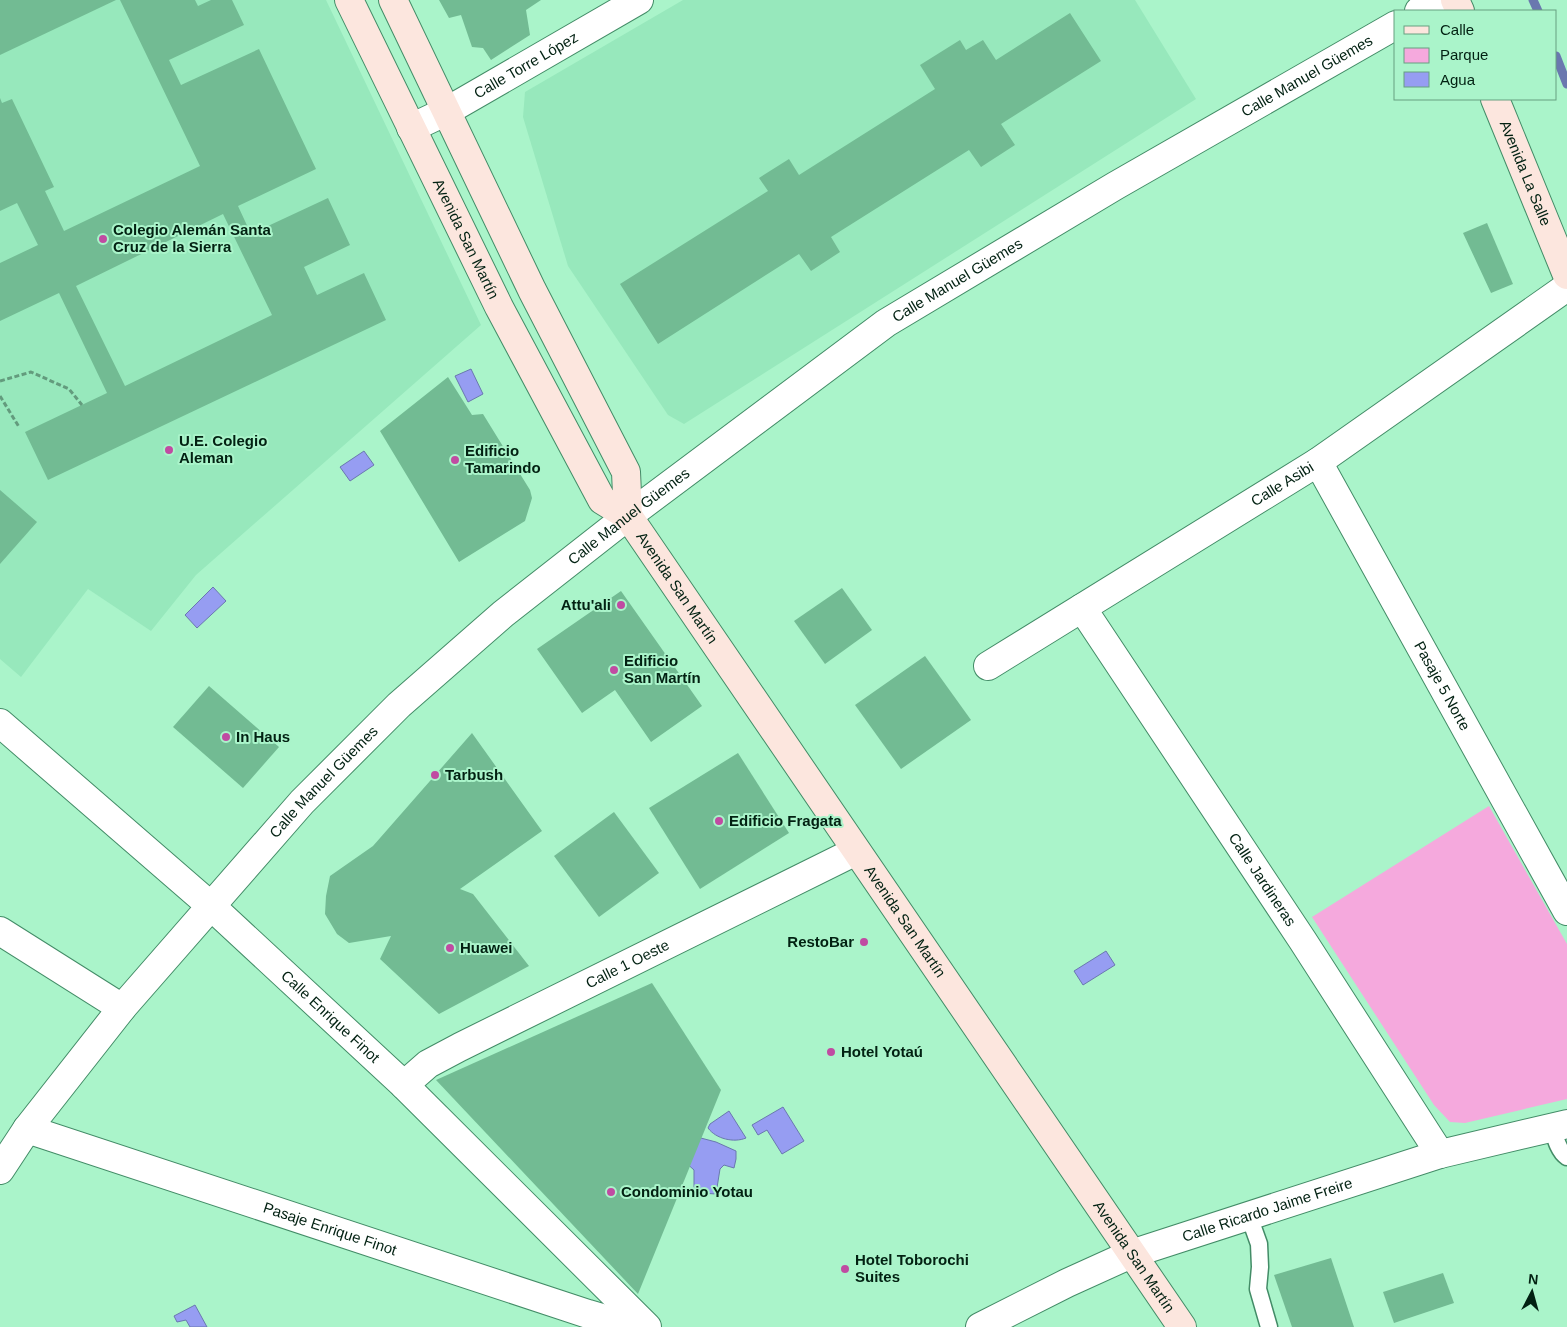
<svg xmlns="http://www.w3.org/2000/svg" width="1567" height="1327" viewBox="0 0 1567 1327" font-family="Arial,sans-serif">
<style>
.built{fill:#97e8bc}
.green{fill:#f5a9dd}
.water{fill:#969df2;stroke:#6a78af}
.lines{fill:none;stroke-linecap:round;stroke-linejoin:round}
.stream{stroke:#6a78af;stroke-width:9}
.building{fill:#72bb93;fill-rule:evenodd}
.service-casing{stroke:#438c67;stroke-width:19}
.minor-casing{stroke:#438c67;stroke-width:30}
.secondary-casing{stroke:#438c67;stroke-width:30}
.path{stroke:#639b7d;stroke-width:3;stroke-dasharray:5 2.5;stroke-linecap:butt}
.service{stroke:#fff;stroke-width:16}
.minor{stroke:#fff;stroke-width:28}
.secondary{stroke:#fce6de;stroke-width:28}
.poi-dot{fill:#c04ba2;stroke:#aaf4ca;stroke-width:2}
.labels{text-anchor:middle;stroke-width:4;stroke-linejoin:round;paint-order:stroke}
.street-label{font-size:15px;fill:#022112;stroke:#aaf4ca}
.poi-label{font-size:15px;font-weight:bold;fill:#022112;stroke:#aaf4ca;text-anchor:start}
</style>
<rect width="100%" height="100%" fill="#aaf4ca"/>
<!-- built -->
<g class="built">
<polygon points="0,0 326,0 481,325 196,575 151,631 88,589 21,677 0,659"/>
<polygon points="683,0 1135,0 1196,99 684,424 668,415 568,266 523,117 525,92"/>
</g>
<!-- green -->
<polygon class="green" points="1489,806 1567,944 1567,1099 1465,1123 1450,1122 1434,1105 1312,917"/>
<!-- water -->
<g class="water">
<polygon points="471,369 483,394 468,402 455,376"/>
<polygon points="364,451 374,465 350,481 340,467"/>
<polygon points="213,587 226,601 197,628 185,615"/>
<polygon points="1106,951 1115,965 1083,985 1074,971"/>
<polygon points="783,1107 804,1141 782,1154 767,1130 758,1135 752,1125"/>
<path d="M729,1111L746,1138C734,1143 716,1139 708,1128L710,1124Z"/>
<polygon points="697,1137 716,1142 736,1151 736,1159 734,1168 724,1165 720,1169 716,1194 701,1193 694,1190 694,1170 684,1161"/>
<polygon points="195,1305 207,1327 190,1327 186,1320 177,1322 174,1316"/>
</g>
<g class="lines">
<!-- stream -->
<g class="stream">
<polyline points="1533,0 1538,11"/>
<polyline points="1556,56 1567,84"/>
</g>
</g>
<!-- building -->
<g class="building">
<polygon points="0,0 116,0 0,55"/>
<path d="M120,0H195L198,6L211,0H232L244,25L169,60L181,85L259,49L316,169L238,206L251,234L328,198L350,245L304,267L317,295L364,273L386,320L48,480L25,432L107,393L59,293L0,321V263L38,245L17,203L0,211V98L2,103L12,99L54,187L45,191L64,231L200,166ZM223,214L272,315L125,386L76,286Z"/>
<polygon points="439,0 541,0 526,10 530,35 491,60 483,48 472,47 461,15 449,18"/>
<polygon points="1070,13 1101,61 1001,124 1015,145 981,167 969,150 831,237 840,252 811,271 799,254 658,344 620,284 768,191 759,178 789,159 799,175 935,89 920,65 960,40 966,50 983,40 996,60"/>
<polygon points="1487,223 1513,284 1491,293 1463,233"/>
<polygon points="448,377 472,415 483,414 530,490 532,498 525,521 459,562 380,431"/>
<polygon points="0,490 37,522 0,564"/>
<polygon points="842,588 872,630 825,664 794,621"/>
<polygon points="621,591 702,706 651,742 615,690 582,713 537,649"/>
<polygon points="925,656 971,720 901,769 855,705"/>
<polygon points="209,686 279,747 243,788 173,727"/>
<polygon points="472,733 542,831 460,889 473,894 529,966 439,1014 380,959 391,936 349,943 337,934 325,914 326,896 330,876 373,846"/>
<polygon points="738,753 789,833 700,889 649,808"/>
<polygon points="614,812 659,873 599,917 554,856"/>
<polygon points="652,983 721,1090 638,1294 436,1080"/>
<polygon points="1331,1258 1354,1327 1292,1327 1274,1275"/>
<polygon points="1443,1273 1454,1303 1394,1323 1383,1292"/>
</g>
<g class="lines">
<!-- service casing -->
<g class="service-casing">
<g id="service">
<path d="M1552,1127C1555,1137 1558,1151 1567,1157"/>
<polyline points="1249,1216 1259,1244 1260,1267 1258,1289 1269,1327"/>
</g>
</g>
<!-- minor casing -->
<g class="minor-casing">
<g id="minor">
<polyline points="1419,11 1439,0"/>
<path id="s1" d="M411,128L447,111L639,0"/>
<path id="s2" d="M1318,462L1567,911"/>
<path id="s3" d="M1082,608L1303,941L1440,1154"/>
<path id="s4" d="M988,666L1318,462L1567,287"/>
<path id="s5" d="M0,723L211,906L404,1085L647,1327"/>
<polyline points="0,931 122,1008"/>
<path id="s6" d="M404,1085L428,1064L460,1047L856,851"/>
<path id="s7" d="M27,1129L588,1314L632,1327"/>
<path id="s8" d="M0,1170L27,1129L122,1008L302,802L399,705L503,614L628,516L886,323L1115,186L1396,25"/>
<path id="s9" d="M980,1327L1067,1283L1131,1254L1440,1154L1567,1124"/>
</g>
</g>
<!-- secondary casing -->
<g class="secondary-casing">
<g id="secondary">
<path id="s10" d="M349,0L499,307L602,500L628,516L1182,1327"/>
<polyline points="393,0 532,290 626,472 628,516"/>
<polyline points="1455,0 1460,11"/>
<path id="s11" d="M1495,99L1567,275"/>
</g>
</g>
<!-- path -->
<g class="path">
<polyline points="0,381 31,372 69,389 82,405"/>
<polyline points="0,396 19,427"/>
</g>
<!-- service -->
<use href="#service" class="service"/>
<!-- minor -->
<use href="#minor" class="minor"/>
<!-- secondary -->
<use href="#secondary" class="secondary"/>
</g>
<!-- markers -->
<g class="poi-dot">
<circle cx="103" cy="239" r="5"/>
<circle cx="169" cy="450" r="5"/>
<circle cx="455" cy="460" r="5"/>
<circle cx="621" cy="605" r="5"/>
<circle cx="614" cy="670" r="5"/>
<circle cx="226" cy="737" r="5"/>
<circle cx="435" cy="775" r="5"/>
<circle cx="719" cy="821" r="5"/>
<circle cx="864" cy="942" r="5"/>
<circle cx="450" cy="948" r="5"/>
<circle cx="831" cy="1052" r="5"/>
<circle cx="611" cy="1192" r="5"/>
<circle cx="845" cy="1269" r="5"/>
</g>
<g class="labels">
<!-- street labels -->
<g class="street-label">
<text dy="5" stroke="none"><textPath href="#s1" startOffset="131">Calle Torre López</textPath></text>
<text dy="5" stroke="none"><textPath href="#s8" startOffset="1721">Calle Manuel Güemes</textPath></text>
<text dy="5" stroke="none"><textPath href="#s11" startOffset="80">Avenida La Salle</textPath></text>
<text dy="5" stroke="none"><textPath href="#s10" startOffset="266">Avenida San Martín</textPath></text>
<text dy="5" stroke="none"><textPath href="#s8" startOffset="1316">Calle Manuel Güemes</textPath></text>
<text dy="5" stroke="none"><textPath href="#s4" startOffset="346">Calle Asibi</textPath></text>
<text dy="5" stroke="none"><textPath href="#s8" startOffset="911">Calle Manuel Güemes</textPath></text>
<text dy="5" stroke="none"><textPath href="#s10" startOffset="678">Avenida San Martín</textPath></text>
<text dy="5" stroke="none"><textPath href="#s2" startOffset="256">Pasaje 5 Norte</textPath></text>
<text dy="5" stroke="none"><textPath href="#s8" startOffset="506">Calle Manuel Güemes</textPath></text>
<text dy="5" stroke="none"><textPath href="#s3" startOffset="326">Calle Jardineras</textPath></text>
<text dy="5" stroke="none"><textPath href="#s10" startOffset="1082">Avenida San Martín</textPath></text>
<text dy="5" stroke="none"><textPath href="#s6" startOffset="255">Calle 1 Oeste</textPath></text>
<text dy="5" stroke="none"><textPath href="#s5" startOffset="442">Calle Enrique Finot</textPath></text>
<text dy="5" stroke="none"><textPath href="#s9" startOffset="311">Calle Ricardo Jaime Freire</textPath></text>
<text dy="5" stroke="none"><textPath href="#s7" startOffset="319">Pasaje Enrique Finot</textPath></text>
<text dy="5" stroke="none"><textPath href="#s10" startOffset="1488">Avenida San Martín</textPath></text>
</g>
<!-- poi labels -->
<g class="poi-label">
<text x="113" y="235">Colegio Alemán Santa<tspan x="113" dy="17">Cruz de la Sierra</tspan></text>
<text x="179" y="446">U.E. Colegio<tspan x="179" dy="17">Aleman</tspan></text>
<text x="465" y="456">Edificio<tspan x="465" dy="17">Tamarindo</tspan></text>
<text x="611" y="610" text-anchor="end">Attu'ali</text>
<text x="624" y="666">Edificio<tspan x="624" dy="17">San Martín</tspan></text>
<text x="236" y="742">In Haus</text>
<text x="445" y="780">Tarbush</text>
<text x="729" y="826">Edificio Fragata</text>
<text x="854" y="947" text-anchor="end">RestoBar</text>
<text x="460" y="953">Huawei</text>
<text x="841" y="1057">Hotel Yotaú</text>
<text x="621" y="1197">Condominio Yotau</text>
<text x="855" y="1265">Hotel Toborochi<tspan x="855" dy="17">Suites</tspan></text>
</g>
</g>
<!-- legend -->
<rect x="1394" y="10" width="162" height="90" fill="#aaf4ca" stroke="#67a080"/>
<rect x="1404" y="26" width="25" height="8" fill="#fce6de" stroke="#67a080"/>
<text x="1440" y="35" font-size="15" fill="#022112">Calle</text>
<rect x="1404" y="48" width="25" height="15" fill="#f5a9dd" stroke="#67a080"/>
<text x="1440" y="60" font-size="15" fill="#022112">Parque</text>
<rect x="1404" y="72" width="25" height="15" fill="#969df2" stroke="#67a080"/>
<text x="1440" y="85" font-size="15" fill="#022112">Agua</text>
<!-- north arrow -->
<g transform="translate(1532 1292) rotate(6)" stroke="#aaf4ca" stroke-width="4" paint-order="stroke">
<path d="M0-4L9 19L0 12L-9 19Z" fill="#022112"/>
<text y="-8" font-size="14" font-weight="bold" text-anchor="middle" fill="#022112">N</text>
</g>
</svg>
